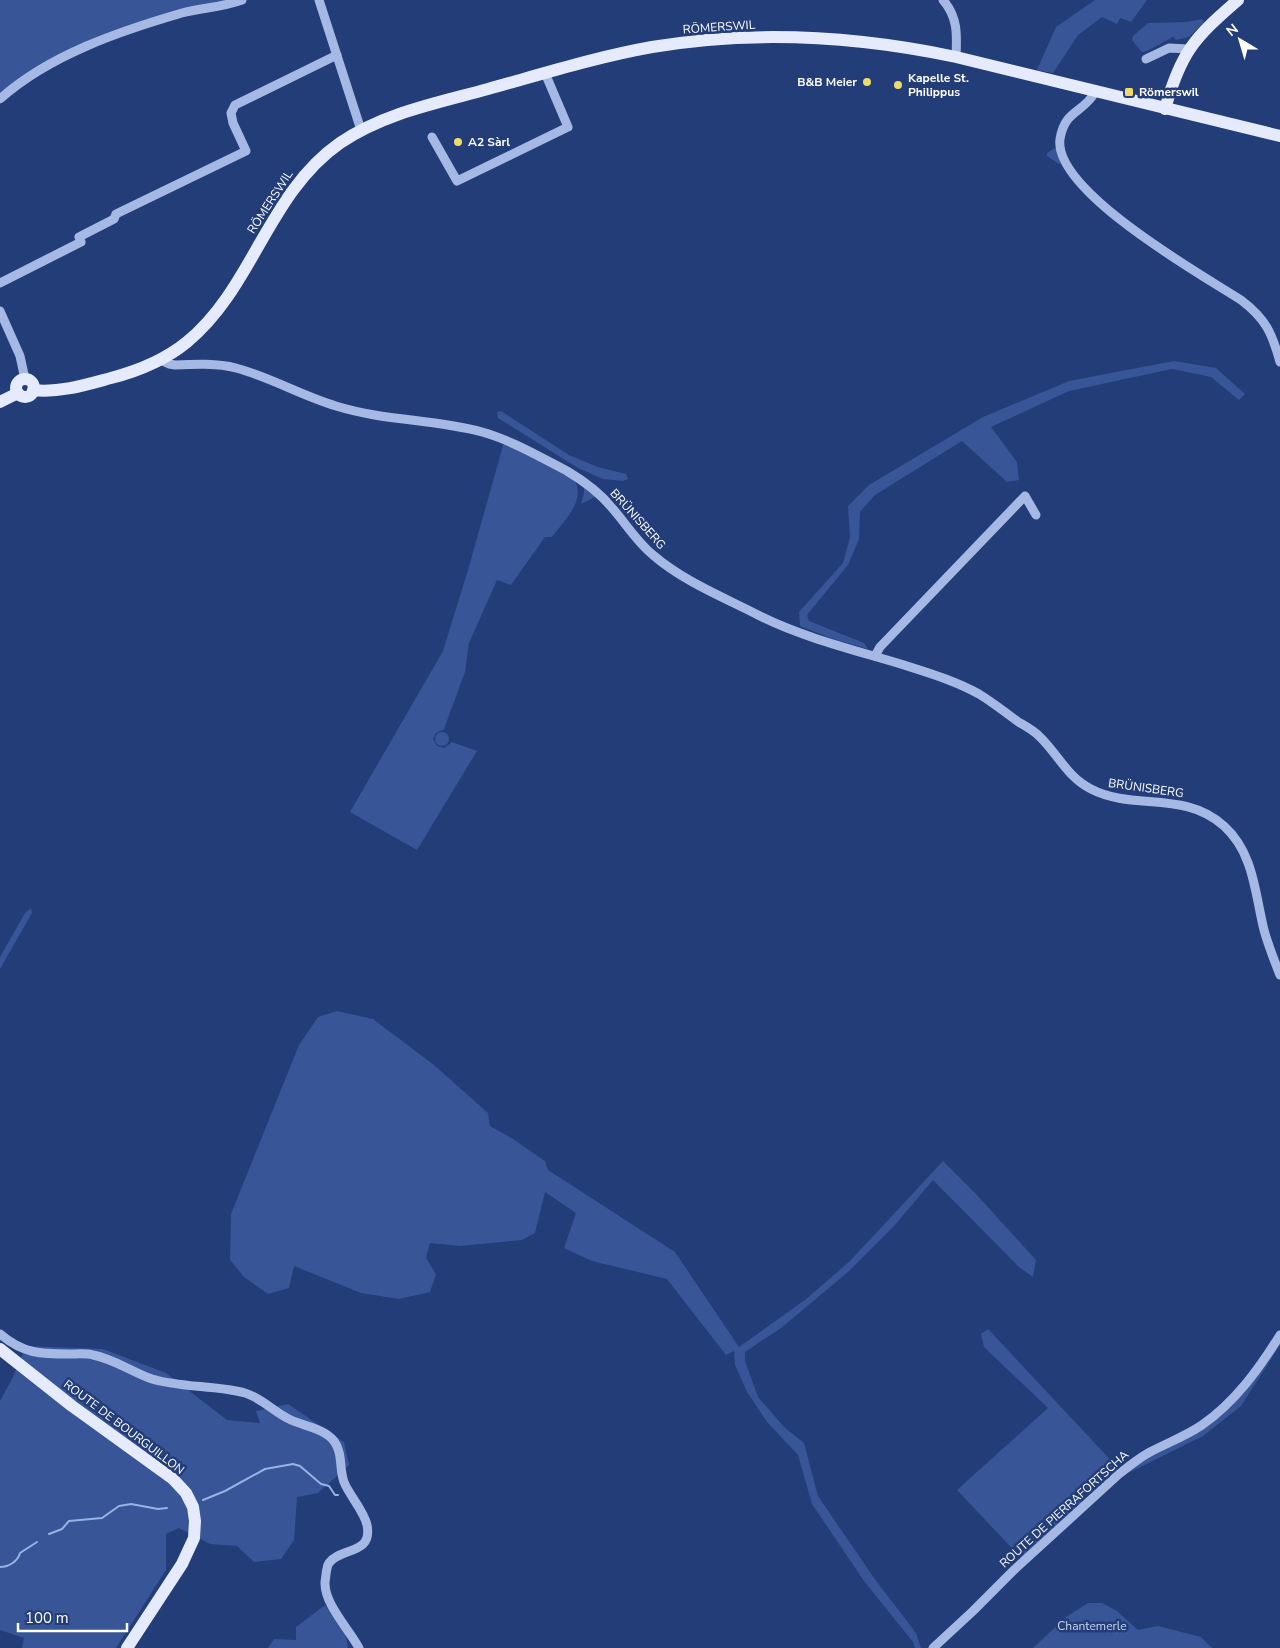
<svg xmlns="http://www.w3.org/2000/svg" width="1280" height="1648" viewBox="0 0 1280 1648" font-family="'Nunito Sans',sans-serif">
<style>
.green{fill:#375597}
.lines{fill:none;stroke-linecap:round;stroke-linejoin:round}
.stream{stroke:#99b2e5;stroke-width:2}
.minor{stroke:#a5b9e4;stroke-width:9}
.major{stroke:#e5ebfc;stroke-width:12}
.poi-dot{fill:#efda69;stroke:#233d79;stroke-width:2}
.labels{text-anchor:middle;stroke-width:5;stroke-linejoin:round;paint-order:stroke}
.street-label{font-size:12px;fill:#fff;stroke:#233d79}
.poi-label{font-size:12px;font-weight:bold;fill:#fff;stroke:#233d79;text-anchor:start}
.park-label{font-size:12px;fill:#c8d6f4;stroke:#233d79}
</style>
<rect width="100%" height="100%" fill="#233d79"/>
<!-- green -->
<g class="green">
<polygon points="0,0 234,0 99,37 0,97"/>
<polygon points="1095,0 1147,0 1131,22 1120,18 1117,24 1102,17 1078,35 1053,73 1037,70 1056,27"/>
<polygon points="1202,19 1204,22 1189,37 1176,40 1173,37 1147,51 1142,52 1132,40 1133,36 1148,23 1187,22"/>
<polygon points="1055,148 1057,148 1063,161 1062,163 1059,164 1047,156 1047,153"/>
<polygon points="1174,361 1216,368 1245,394 1239,400 1211,377 1172,369 1069,391 991,427 1017,462 1019,480 1007,482 962,441 875,495 860,512 859,539 848,565 807,615 809,621 864,643 868,649 833,639 800,626 799,612 843,563 850,537 848,506 869,485 983,417 1069,381"/>
<polygon points="501,411 569,455 598,467 626,474 628,479 623,481 603,479 578,468 498,418 497,412"/>
<path d="M504,442L574,479C587,500 564,521 552,537H545L511,585L497,580L469,643L465,672L444,729L436,733L433,739L437,746L444,748L452,742L477,751L417,850L350,812L443,651L468,570Z"/>
<polygon points="584,487 597,496 581,504 584,493"/>
<circle cx="442" cy="739" r="7"/>
<polygon points="31,908 32,913 0,969 0,957 25,913"/>
<polygon points="337,1011 373,1019 434,1065 488,1113 490,1126 513,1139 545,1161 548,1170 675,1252 739,1347 805,1300 850,1261 943,1161 976,1194 1036,1260 1033,1277 1019,1267 933,1180 894,1226 848,1272 781,1328 745,1352 745,1361 758,1397 784,1427 804,1443 818,1496 874,1578 916,1633 921,1648 915,1648 913,1642 864,1581 812,1504 798,1455 767,1422 747,1392 735,1365 734,1351 726,1355 667,1279 592,1261 564,1248 576,1213 545,1192 535,1233 522,1240 460,1246 430,1243 426,1258 436,1274 430,1292 399,1299 361,1293 294,1266 289,1288 268,1294 244,1277 230,1260 231,1214 299,1045 318,1017"/>
<polygon points="988,1329 1120,1470 1116,1473 1110,1468 1083,1495 1087,1500 1022,1559 957,1490 1048,1408 984,1347 981,1334"/>
<polygon points="1280,1339 1280,1345 1241,1406 1203,1436 1120,1477 1136,1464 1202,1427"/>
<polygon points="26,1346 103,1349 166,1373 227,1420 260,1423 256,1411 288,1404 344,1442 349,1465 318,1493 297,1497 294,1540 281,1559 254,1562 237,1546 210,1544 179,1528 166,1534 166,1570 116,1648 22,1648 24,1638 0,1630 0,1401 13,1377"/>
<polygon points="1088,1603 1102,1603 1117,1611 1138,1630 1158,1626 1201,1637 1212,1648 1033,1648 1066,1617"/>
<polygon points="325,1605 346,1636 348,1648 268,1648 274,1639 296,1640 296,1627"/>
</g>
<g class="lines">
<!-- stream -->
<g class="stream">
<polyline points="203,1500 225,1491 265,1469 293,1464 300,1466 321,1484 329,1486 335,1495 338,1495"/>
<polyline points="49,1534 62,1529 69,1521 102,1518 119,1506 131,1504 158,1509 167,1508"/>
<path d="M0,1567C9,1567 18,1561 20,1553L37,1542"/>
</g>
<!-- minor -->
<g class="minor">
<polyline points="319,0 361,130"/>
<path d="M943,0C958,17 957,35 956,57"/>
<polyline points="1146,59 1169,48 1188,49"/>
<path d="M1095,92C1084,113 1065,109 1060,139C1053,191 1202,275 1241,300C1266,319 1272,333 1280,362"/>
<path d="M0,99C49,55 120,31 182,13C202,8 223,7 242,0"/>
<polyline points="432,137 457,181 568,127 545,73"/>
<polyline points="0,283 81,242 79,237 114,219 116,214 246,151 233,123 231,113 235,105 337,55"/>
<polyline points="0,311 20,356 25,379"/>
<path d="M160,360L169,364L175,365C195,364 217,363 236,368C270,377 302,396 336,406C384,421 434,419 482,432C511,440 540,457 567,471C584,481 601,494 613,509C627,525 637,542 653,555C683,581 723,597 758,615C804,638 855,650 904,665C929,673 956,681 979,694C992,702 1005,712 1017,721C1025,726 1033,730 1039,736C1058,754 1067,777 1091,789C1133,811 1185,790 1224,826C1254,853 1255,894 1264,930C1268,945 1274,960 1280,975"/>
<polyline points="875,656 880,647 1025,496 1036,515"/>
<path d="M0,1334C23,1354 41,1354 70,1354C77,1354 86,1353 93,1355C114,1359 132,1372 152,1379C182,1388 215,1385 245,1393C262,1398 275,1413 291,1420C304,1426 325,1429 334,1441C343,1453 339,1469 344,1482C349,1495 364,1511 367,1525C373,1555 341,1547 329,1563C326,1567 326,1577 325,1582C324,1604 349,1629 359,1648"/>
<path d="M933,1648L973,1611L1015,1569L1119,1474C1129,1466 1139,1458 1150,1452C1167,1443 1186,1436 1202,1425C1235,1402 1259,1369 1280,1335"/>
</g>
<!-- major -->
<g class="major">
<path d="M1165,109C1181,52 1194,38 1238,0"/>
<circle cx="25" cy="388" r="9"/>
<path d="M33,390C60,393 85,385 111,378C138,371 165,360 187,342C253,288 268,193 340,143C384,113 437,103 488,89C542,74 596,57 652,47C753,30 856,36 956,57L1280,136"/>
<polyline points="0,402 18,393"/>
<polyline points="0,1349 72,1406 173,1479 186,1493 193,1507 195,1521 194,1538 182,1564 127,1648"/>
</g>
</g>
<!-- markers -->
<g class="poi-dot">
<circle cx="867" cy="82" r="5"/>
<circle cx="898" cy="85" r="5"/>
<rect x="1124" y="87" width="10" height="10" rx="2.5"/>
<circle cx="458" cy="142" r="5"/>
</g>
<g class="labels">
<!-- street labels -->
<g class="street-label">
<text transform="translate(719 27) rotate(-4)" y="4">RÖMERSWIL</text>
<text transform="translate(270 202) rotate(-57)" y="4">RÖMERSWIL</text>
<text transform="translate(638 519) rotate(48)" y="4">BRÜNISBERG</text>
<text transform="translate(1146 788) rotate(8)" y="4">BRÜNISBERG</text>
<text transform="translate(124 1427) rotate(37)" y="4">ROUTE DE BOURGUILLON</text>
<text transform="translate(1064 1509) rotate(-42)" y="4">ROUTE DE PIERRAFORTSCHA</text>
</g>
<!-- poi labels -->
<g class="poi-label">
<text x="908" y="82">Kapelle St.<tspan x="908" dy="14">Philippus</tspan></text>
<text x="857" y="86" text-anchor="end">B&amp;B Meier</text>
<text x="1139" y="96">Römerswil</text>
<text x="468" y="146">A2 Sàrl</text>
</g>
<!-- park labels -->
<g class="park-label">
<text x="1092" y="1630">Chantemerle</text>
</g>
</g>
<!-- north arrow -->
<g transform="translate(1240 40) rotate(322)" stroke="#233d79" stroke-width="4" paint-order="stroke">
<path d="M0-4L9 19L0 12L-9 19Z" fill="#ffffff"/>
<text y="-8" font-size="14" font-weight="bold" text-anchor="middle" fill="#ffffff">N</text>
</g>
<!-- scale -->
<path d="M18 1623v8h109v-8" fill="none" stroke="#ffffff" stroke-width="2.5"/>
<text x="25" y="1623" font-size="15" fill="#ffffff" stroke="#233d79" stroke-width="4" paint-order="stroke">100 m</text>
</svg>
